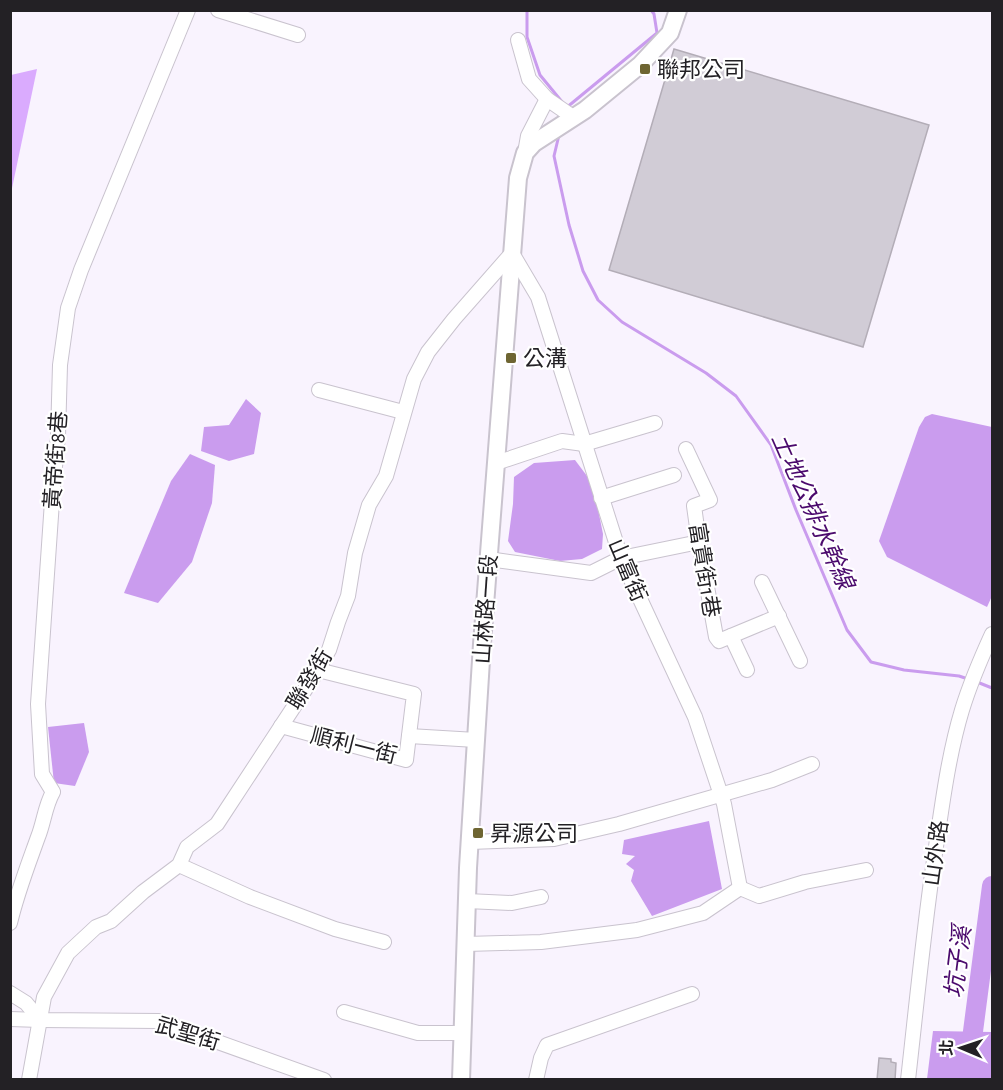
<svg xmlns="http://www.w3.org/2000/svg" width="1003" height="1090" viewBox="0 0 1003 1090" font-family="'Alegreya Sans','Noto Sans TC',sans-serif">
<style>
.forest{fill:#daabfe}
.water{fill:#ca9cee}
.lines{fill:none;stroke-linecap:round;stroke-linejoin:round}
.stream{stroke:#ca9cee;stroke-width:3}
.river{stroke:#ca9cee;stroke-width:20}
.building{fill:#d1ccd6;stroke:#b3adb7;stroke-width:1.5}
.minor-casing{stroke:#c9c3ce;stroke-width:16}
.major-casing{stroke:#c9c3ce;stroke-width:20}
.minor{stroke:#fff;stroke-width:14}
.major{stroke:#fff;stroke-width:16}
.poi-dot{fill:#6e6532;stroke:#fff;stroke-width:2}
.labels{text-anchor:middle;stroke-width:4.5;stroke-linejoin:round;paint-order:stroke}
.poi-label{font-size:22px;fill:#232125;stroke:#fff;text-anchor:start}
.street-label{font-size:22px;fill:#232125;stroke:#fff}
.water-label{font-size:24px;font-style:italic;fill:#4b0a6d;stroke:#fff}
</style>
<rect width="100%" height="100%" fill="#f9f3fe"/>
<!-- forest -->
<polygon class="forest" points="37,69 11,193 11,75"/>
<!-- water -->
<g class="water">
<polygon points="246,399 261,413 254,454 229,461 201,451 204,427 229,425"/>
<polygon points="932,414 992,427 992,596 987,607 887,557 879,541 919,427 925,417"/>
<polygon points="190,454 215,465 212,503 192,562 158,603 124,593 171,481"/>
<polygon points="575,460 593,484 603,534 602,549 582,559 560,561 515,552 508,541 513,504 514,477 534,463"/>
<polygon points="84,723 89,752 75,786 54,783 48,727"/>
<polygon points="709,821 722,889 652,916 631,881 634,870 626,864 635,856 622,854 624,840"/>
<polygon points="933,1031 992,1032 992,1079 927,1079"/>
</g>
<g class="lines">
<!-- stream -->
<g class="stream">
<polyline points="527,10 527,37 540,75 563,103"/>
<polyline points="566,108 657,33 654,14 651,10"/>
<polyline points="559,135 554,156 569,225 583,271 598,300 622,322 706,373 736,396 771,445 796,510 847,630 871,662 904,670 959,676 968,679"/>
<polyline points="977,682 992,688"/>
</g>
<!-- river -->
<polyline class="river" points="969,1080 972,1039 992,886"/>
</g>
<!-- building -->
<g class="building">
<polygon points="674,49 929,125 863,347 609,270"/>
<polygon points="879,1058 891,1059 891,1062 896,1063 895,1080 877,1080"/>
</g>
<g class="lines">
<!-- minor casing -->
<g class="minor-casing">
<g id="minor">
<polyline points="218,10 298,35"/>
<polyline points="518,40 529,79 547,99 573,117"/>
<polyline points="525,153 528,136 547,99"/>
<polyline points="319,390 403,412"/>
<polyline points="686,449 710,500 694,506 699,542 716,637 719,641 779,616"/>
<polyline points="496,463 562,441 584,444 655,423"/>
<polyline points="601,498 674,475"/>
<polyline points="488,559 591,573 621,558 699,542"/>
<polyline points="762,582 800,661"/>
<polyline points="731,636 747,670"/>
<polyline points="281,726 406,760 414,694 318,670"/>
<polyline points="409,736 476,740"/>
<polyline points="470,842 554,839 619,824 772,780 812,764"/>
<polyline points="179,865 250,897 335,929 384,942"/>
<polyline points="467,901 512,903 541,897"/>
<path d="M10,923C17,893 28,865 38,837C44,822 45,806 53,792L42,774L38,704L53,487L58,436L60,365L68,308L81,270L188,10"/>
<polyline points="466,944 541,942 637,930 703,913 740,888 759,896 805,882 866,870"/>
<polyline points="10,993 26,1003 40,1020"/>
<polyline points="344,1012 418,1033 463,1033"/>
<polyline points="10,1019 40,1020 159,1021 324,1080"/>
<polyline points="29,1080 44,997 68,953 96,927 111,921 143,892 179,865 187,847 217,824 318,670 329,650 338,622 348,596 355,553 369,505 386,476 414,379 428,352 454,319 512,253 538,297 621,558 695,717 724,804 740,888"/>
<polyline points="536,1080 541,1058 547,1045 692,994"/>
<path d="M908,1080C916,1009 923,937 933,867C941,814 947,760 962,710C970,684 981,658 992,634"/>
</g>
</g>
<!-- major casing -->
<g class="major-casing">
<polyline id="major" points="461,1080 468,868 482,644 518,178 525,153 534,143 585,110 640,65 670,33 678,10"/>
</g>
<!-- minor -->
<use href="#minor" class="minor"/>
<!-- major -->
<use href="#major" class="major"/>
</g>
<!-- markers -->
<g class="poi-dot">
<rect x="639" y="63" width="12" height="12" rx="3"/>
<rect x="505" y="352" width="12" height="12" rx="3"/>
<rect x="472" y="827" width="12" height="12" rx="3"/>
</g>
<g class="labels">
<!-- poi labels -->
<g class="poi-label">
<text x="657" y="77">聯邦公司</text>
<text x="523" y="366">公溝</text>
<text x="490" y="841">昇源公司</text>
</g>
<!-- street labels -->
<g class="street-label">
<text transform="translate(55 460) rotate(-86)" y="8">黃帝街8巷</text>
<text transform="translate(628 570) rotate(67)" y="8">山富街</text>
<text transform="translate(705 570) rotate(81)" y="8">富貴街1巷</text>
<text transform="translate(485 609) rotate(-86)" y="8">山林路一段</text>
<text transform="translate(309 679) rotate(-59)" y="8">聯發街</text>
<text transform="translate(354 745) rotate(14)" y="8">順利一街</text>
<text transform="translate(935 853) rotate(-82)" y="8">山外路</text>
<text transform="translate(188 1033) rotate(17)" y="8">武聖街</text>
</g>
<!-- water labels -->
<g class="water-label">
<text transform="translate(813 511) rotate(66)" y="8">土地公排水幹線</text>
<text transform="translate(958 962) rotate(-83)" y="8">坑子溪</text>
</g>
</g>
<!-- border -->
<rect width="1003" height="1090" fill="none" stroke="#232125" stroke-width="24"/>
<!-- north arrow -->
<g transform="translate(961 1048) rotate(272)" stroke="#ffffff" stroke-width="4.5" paint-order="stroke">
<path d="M0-4.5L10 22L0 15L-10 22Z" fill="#232125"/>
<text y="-9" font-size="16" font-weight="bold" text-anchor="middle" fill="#232125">北</text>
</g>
</svg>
